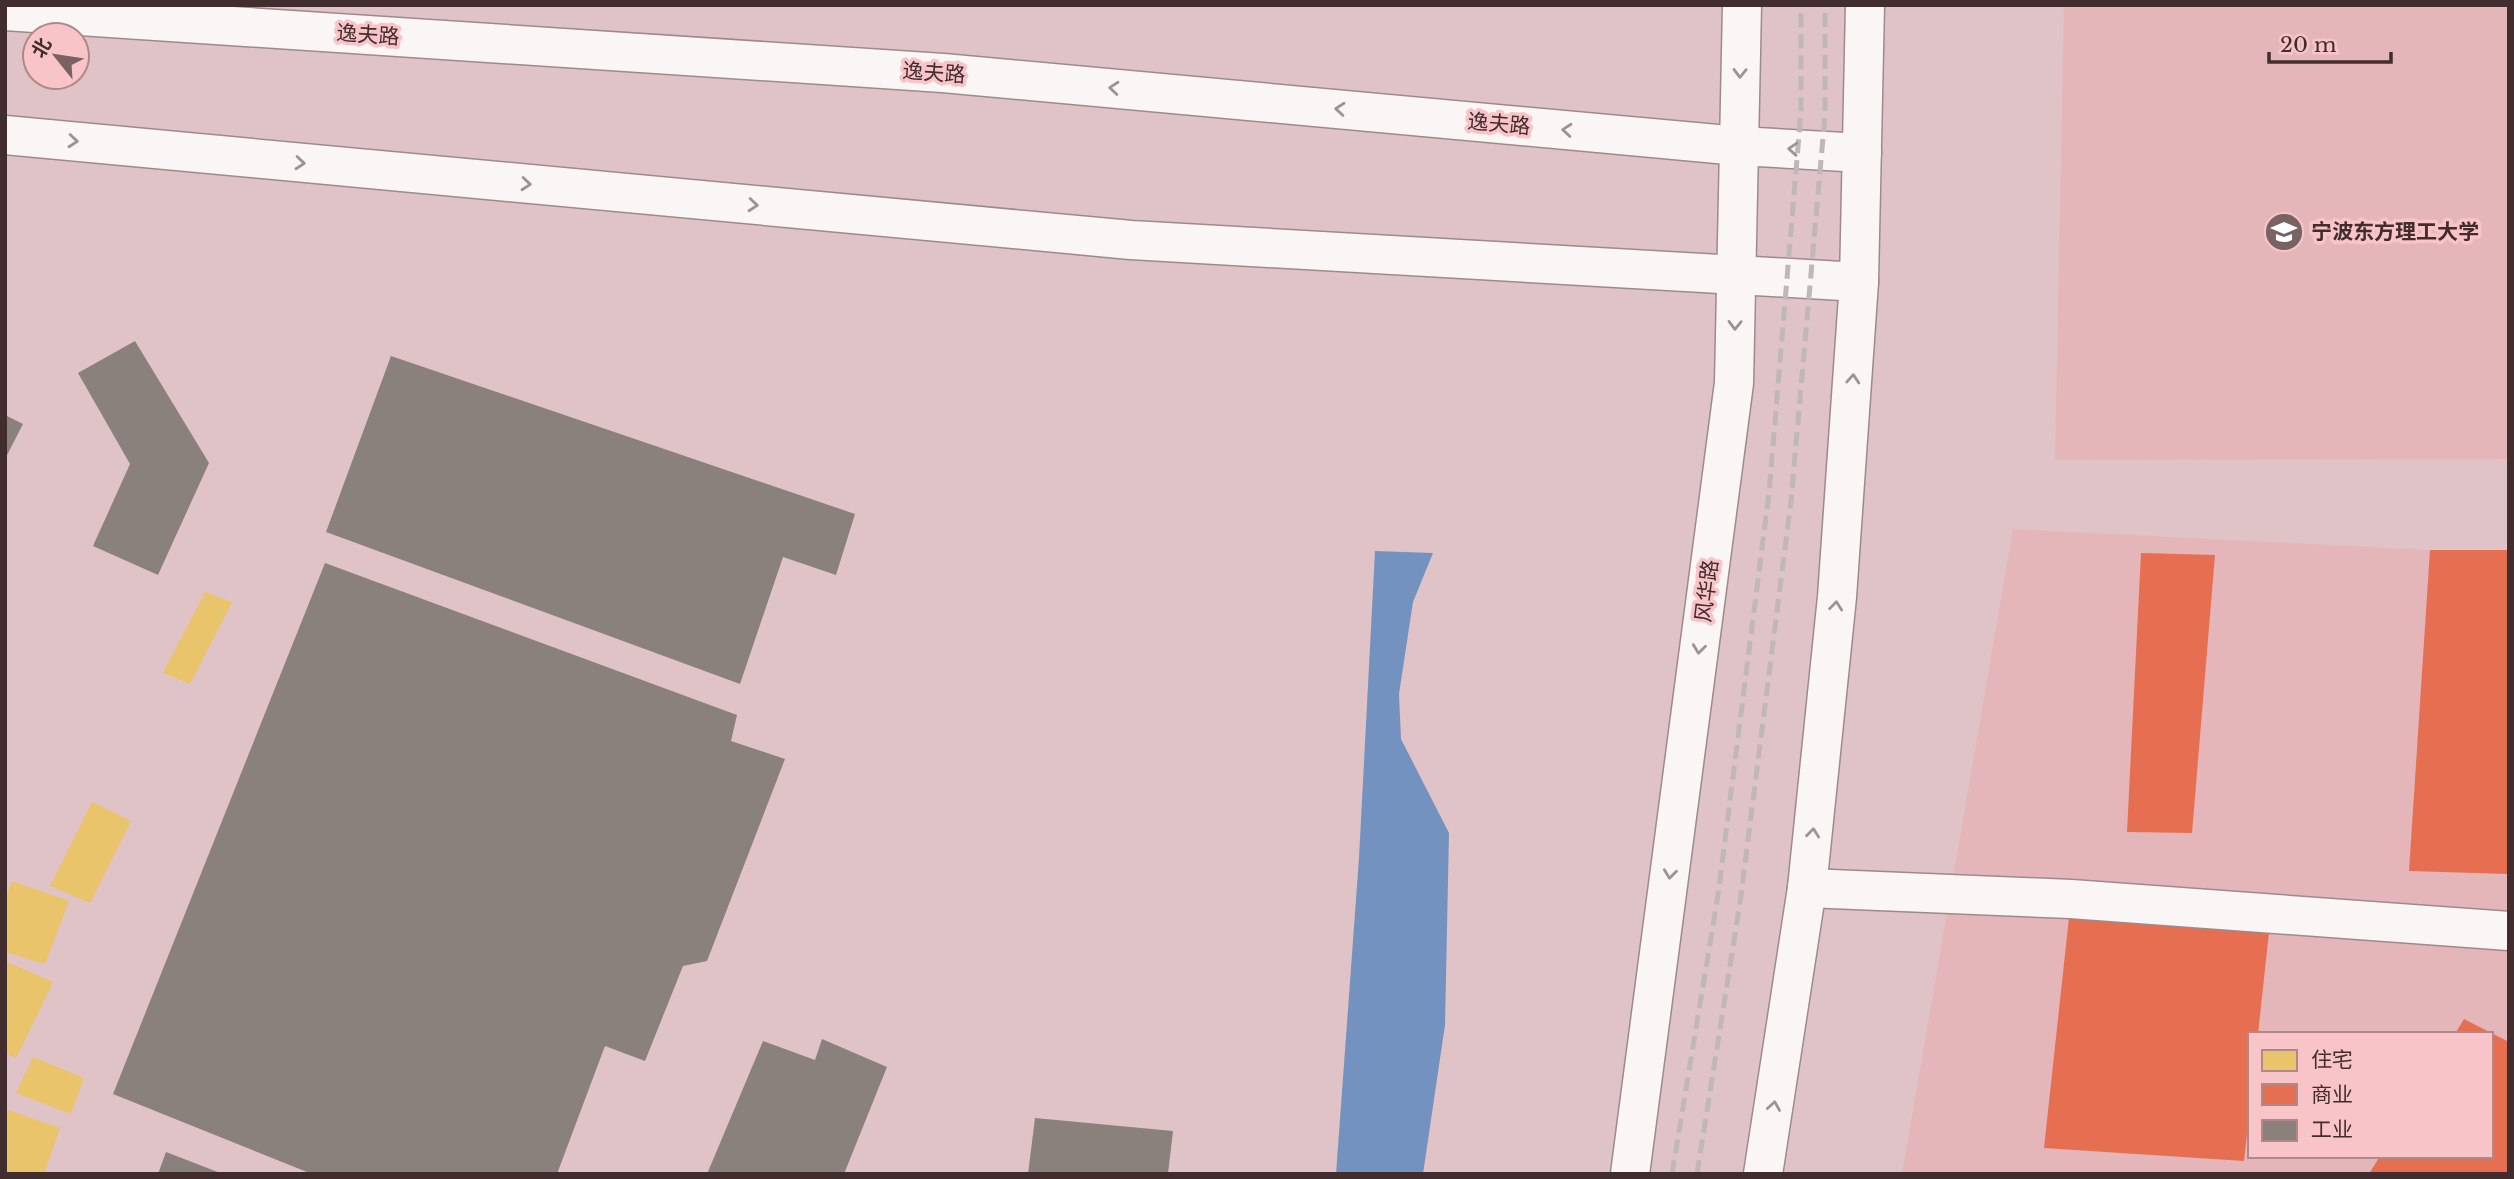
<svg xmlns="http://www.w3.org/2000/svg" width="2514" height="1179" viewBox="0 0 2514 1179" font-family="'Libre Baskerville','Noto Sans SC',serif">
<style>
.built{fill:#e4b6ba;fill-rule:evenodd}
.water{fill:#7492c0}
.homes{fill:#e9c46a}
.shops{fill:#e76f51}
.industry{fill:#8a817c}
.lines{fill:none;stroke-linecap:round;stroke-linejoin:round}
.minor-casing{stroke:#9f898b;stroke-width:41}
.major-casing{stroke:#9f898b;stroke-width:41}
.minor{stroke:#faf6f6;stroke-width:38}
.major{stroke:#faf6f6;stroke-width:38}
.rail{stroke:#bfb7b8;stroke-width:5;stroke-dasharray:14 7;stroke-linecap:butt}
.oneway{stroke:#9e9292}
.labels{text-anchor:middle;stroke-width:7;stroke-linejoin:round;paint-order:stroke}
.street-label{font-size:21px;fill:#412d2e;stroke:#f9c4c7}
.poi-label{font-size:21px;font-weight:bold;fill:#412d2e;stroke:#f9c4c7;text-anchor:start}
</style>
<rect width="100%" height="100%" fill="#e0c3c6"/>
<!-- built -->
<g class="built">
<polygon points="2064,5 2509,5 2509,459 2055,460"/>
<path d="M2013,529L2509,554V1174H1902ZM2250,1034H2491V1156H2250Z"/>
</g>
<!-- water -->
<polygon class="water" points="1375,551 1433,553 1413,602 1399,694 1401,739 1449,833 1445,1025 1423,1174 1336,1174 1359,858"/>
<!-- homes -->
<g class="homes">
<polygon points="205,592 232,602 190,684 163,673"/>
<polygon points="92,802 131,821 90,903 50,886"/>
<polygon points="12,881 69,901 45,964 5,952 5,899"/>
<polygon points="5,961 53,982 16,1058 5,1053"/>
<polygon points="33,1057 84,1078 71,1114 16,1093"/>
<polygon points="5,1109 60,1128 44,1174 5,1174"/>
</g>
<!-- shops -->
<g class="shops">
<polygon points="2430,550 2509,550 2509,874 2409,871"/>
<polygon points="2141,553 2215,555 2192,833 2127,832"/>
<polygon points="2071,899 2271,914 2258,1034 2250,1034 2250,1107 2244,1161 2044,1148"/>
<polygon points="2464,1019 2509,1042 2509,1174 2369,1174 2380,1156 2491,1156 2491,1034 2455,1034"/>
</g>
<!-- industry -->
<g class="industry">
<polygon points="135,341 209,463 158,575 93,546 130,464 78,373"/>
<polygon points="391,356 855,514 836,575 783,557 740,684 326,532"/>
<polygon points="5,415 23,424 5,459"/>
<polygon points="325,563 737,715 731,741 785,759 707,961 683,966 645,1061 605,1046 557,1174 312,1174 113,1094"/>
<polygon points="822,1039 887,1067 844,1174 707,1174 763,1041 815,1060"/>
<polygon points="1035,1118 1173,1131 1168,1174 1028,1174"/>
<polygon points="166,1152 223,1174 158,1174"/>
</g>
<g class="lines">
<!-- minor casing -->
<g class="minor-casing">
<polyline id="minor" points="1807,888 2071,899 2509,931"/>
</g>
<!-- major casing -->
<g class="major-casing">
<g id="major">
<polyline points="5,11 943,73 1739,146 1862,153"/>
<polyline points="5,135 1131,240 1859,282"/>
<polyline points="1630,1174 1734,383 1742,5"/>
<polyline points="1763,1174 1807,888 1837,597 1859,282 1865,5"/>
</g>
</g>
<!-- minor -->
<use href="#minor" class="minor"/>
<!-- major -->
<use href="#major" class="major"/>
<!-- rail -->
<g class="rail">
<polyline points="1672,1174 1718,895 1769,493 1801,111 1801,5"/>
<polyline points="1697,1174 1740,903 1791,501 1825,115 1825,5"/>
</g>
</g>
<!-- one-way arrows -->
<defs><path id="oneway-chevron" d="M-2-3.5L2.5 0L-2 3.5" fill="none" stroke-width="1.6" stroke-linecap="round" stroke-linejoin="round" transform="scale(1.75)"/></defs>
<g class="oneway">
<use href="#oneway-chevron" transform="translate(1740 73) rotate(91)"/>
<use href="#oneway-chevron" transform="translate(1114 88) rotate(-175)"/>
<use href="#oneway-chevron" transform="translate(1340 109) rotate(-175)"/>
<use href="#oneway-chevron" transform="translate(1567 130) rotate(-175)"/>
<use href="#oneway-chevron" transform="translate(73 141) rotate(5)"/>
<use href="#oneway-chevron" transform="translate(1793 149) rotate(-176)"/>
<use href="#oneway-chevron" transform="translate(300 163) rotate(5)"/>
<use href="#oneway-chevron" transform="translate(526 184) rotate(5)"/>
<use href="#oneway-chevron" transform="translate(753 205) rotate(5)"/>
<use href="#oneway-chevron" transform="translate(1735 325) rotate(91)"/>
<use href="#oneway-chevron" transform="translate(1853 379) rotate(-86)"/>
<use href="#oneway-chevron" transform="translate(1836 606) rotate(-84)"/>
<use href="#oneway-chevron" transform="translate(1699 649) rotate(97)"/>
<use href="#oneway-chevron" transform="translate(1813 833) rotate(-84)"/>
<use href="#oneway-chevron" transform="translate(1670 874) rotate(97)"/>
<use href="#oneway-chevron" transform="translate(1774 1106) rotate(-81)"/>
</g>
<!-- icons -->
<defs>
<g id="university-disc" transform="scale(2.0125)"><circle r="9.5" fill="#796263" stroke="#f9c4c7"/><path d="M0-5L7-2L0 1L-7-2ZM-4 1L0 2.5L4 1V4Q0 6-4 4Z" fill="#fff"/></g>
</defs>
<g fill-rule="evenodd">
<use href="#university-disc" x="2284" y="232"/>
</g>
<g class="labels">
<!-- street labels -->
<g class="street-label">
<text transform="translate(368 35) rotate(4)" y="7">逸夫路</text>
<text transform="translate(934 73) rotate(4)" y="7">逸夫路</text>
<text transform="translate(1499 124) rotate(5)" y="7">逸夫路</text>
<text transform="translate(1707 591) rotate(-83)" y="7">风华路</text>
</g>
<!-- poi labels -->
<g class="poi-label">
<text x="2311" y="239">宁波东方理工大学</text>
</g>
</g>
<!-- border -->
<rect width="2514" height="1179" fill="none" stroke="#412d2e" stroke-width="14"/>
<!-- legend -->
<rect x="2248" y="1032" width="245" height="126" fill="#f9c4c7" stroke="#af888a" stroke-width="2"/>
<rect x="2262" y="1050" width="35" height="21" fill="#e9c46a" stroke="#af888a" stroke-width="2"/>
<text x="2311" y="1067" font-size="21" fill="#412d2e">住宅</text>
<rect x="2262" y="1084" width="35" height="21" fill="#e76f51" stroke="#af888a" stroke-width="2"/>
<text x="2311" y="1102" font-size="21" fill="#412d2e">商业</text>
<rect x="2262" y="1120" width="35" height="21" fill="#8a817c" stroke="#af888a" stroke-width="2"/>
<text x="2311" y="1137" font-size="21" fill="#412d2e">工业</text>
<!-- north arrow -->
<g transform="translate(56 56) rotate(300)"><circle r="33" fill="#f9c4c7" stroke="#af888a" stroke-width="2"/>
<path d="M0-5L12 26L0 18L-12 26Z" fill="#796263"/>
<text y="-10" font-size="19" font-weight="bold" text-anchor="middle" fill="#412d2e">北</text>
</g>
<!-- scale -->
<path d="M2269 52v10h122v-10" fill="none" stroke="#412d2e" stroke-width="3.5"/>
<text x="2280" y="52" font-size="21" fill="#412d2e" stroke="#f9c4c7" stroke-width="5" paint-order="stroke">20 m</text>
</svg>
